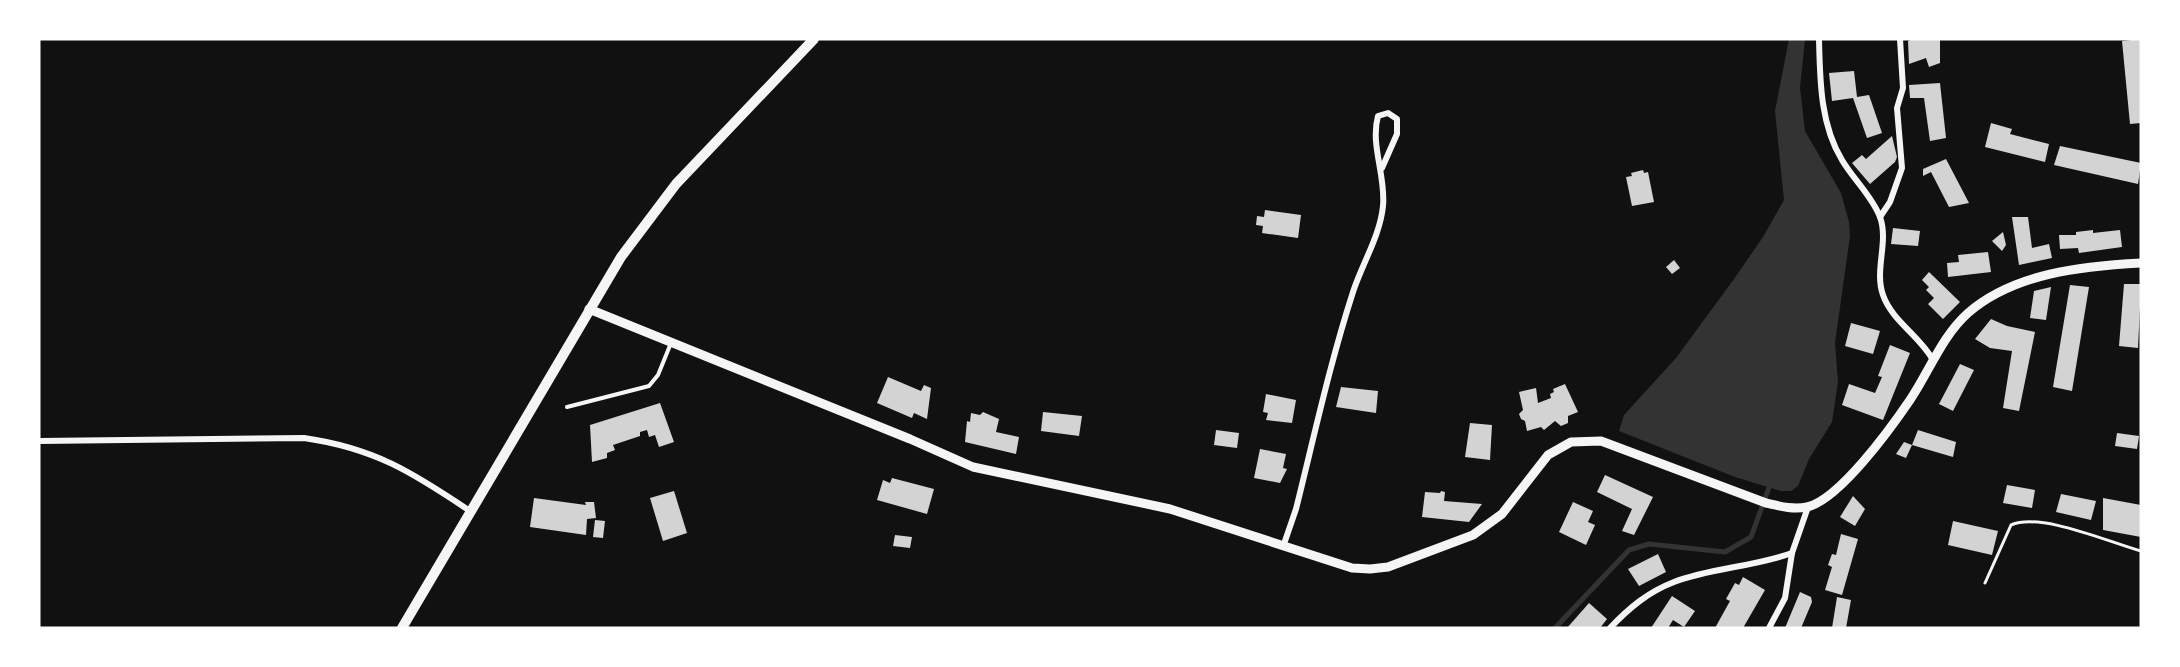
<svg xmlns="http://www.w3.org/2000/svg" width="2180" height="667" viewBox="0 0 2180 667" font-family="'Roboto Serif',serif">
<style>
.water{fill:#333}
.lines{fill:none;stroke-linecap:round;stroke-linejoin:round}
.stream{stroke:#333;stroke-width:5}
.building{fill:#d3d3d3}
.path{stroke:#f5f5f5;stroke-width:3}
.service{stroke:#f5f5f5;stroke-width:4}
.minor{stroke:#f5f5f5;stroke-width:6}
.tertiary{stroke:#f5f5f5;stroke-width:9}
.secondary{stroke:#f5f5f5;stroke-width:10}
</style>
<rect width="100%" height="100%" fill="#111"/>
<!-- water -->
<polygon class="water" points="1789,39 1805,39 1800,88 1805,131 1841,193 1849,222 1850,236 1835,343 1838,382 1832,422 1809,459 1798,486 1791,491 1781,491 1735,477 1619,431 1624,415 1676,358 1734,279 1763,237 1784,200 1775,111"/>
<g class="lines">
<!-- stream -->
<polyline class="stream" points="1555,628 1629,550 1649,544 1725,552 1751,537 1771,482"/>
</g>
<!-- building -->
<g class="building">
<polygon points="1913,39 1940,39 1940,63 1929,67 1926,58 1909,64 1908,41"/>
<polygon points="2141,39 2141,123 2130,124 2122,41"/>
<polygon points="1854,71 1857,97 1869,95 1882,133 1867,138 1853,98 1832,101 1829,73"/>
<polygon points="1940,83 1946,138 1930,141 1924,98 1910,98 1909,85"/>
<polygon points="1991,123 2012,129 2010,134 2049,144 2045,162 1985,147"/>
<polygon points="1892,136 1897,157 1895,162 1870,184 1852,163 1862,155 1866,159"/>
<polygon points="2060,146 2141,163 2138,184 2054,165"/>
<polygon points="1946,159 1969,203 1949,207 1931,172 1923,176 1923,169"/>
<polygon points="1643,170 1644,173 1648,172 1654,202 1632,206 1626,177 1632,176 1631,173"/>
<polygon points="1265,210 1301,215 1298,238 1262,233 1263,226 1256,225 1257,216 1264,217"/>
<polygon points="2012,217 2028,217 2032,248 2049,244 2052,258 2019,265"/>
<polygon points="1893,228 1920,231 1918,246 1891,244"/>
<polygon points="2093,230 2093,233 2120,230 2122,247 2079,253 2078,248 2060,249 2059,235 2076,235 2076,232"/>
<polygon points="2003,232 2006,245 2002,251 1992,241"/>
<polygon points="1988,252 1991,272 1948,277 1947,263 1959,262 1958,255"/>
<polygon points="1674,260 1680,268 1672,274 1666,267"/>
<polygon points="1929,272 1960,302 1943,319 1928,304 1934,298 1926,290 1929,287 1922,280"/>
<polygon points="2124,284 2141,284 2138,348 2119,346"/>
<polygon points="2070,285 2089,287 2072,391 2053,387"/>
<polygon points="2051,287 2046,320 2030,318 2034,291"/>
<polygon points="1991,319 2007,326 2035,332 2019,411 2003,408 2012,351 1990,348 1975,339"/>
<polygon points="1851,323 1880,331 1873,354 1845,346"/>
<polygon points="1890,345 1910,353 1883,420 1842,405 1849,384 1875,393 1882,377 1878,376"/>
<polygon points="1960,364 1974,370 1953,411 1939,404"/>
<polygon points="888,377 921,391 924,385 931,388 927,419 914,413 912,418 877,403"/>
<polygon points="1565,384 1578,412 1568,416 1568,423 1561,426 1555,421 1544,430 1541,427 1527,431 1525,421 1521,419 1519,414 1523,410 1519,392 1536,388 1538,403 1551,398 1550,394 1554,392 1553,389"/>
<polygon points="1341,387 1378,391 1376,413 1336,407"/>
<polygon points="1266,394 1296,400 1292,423 1266,420 1268,413 1263,412"/>
<polygon points="660,403 674,442 659,447 655,435 649,437 647,430 640,432 640,436 613,445 615,450 607,453 607,458 592,462 590,425"/>
<polygon points="983,412 999,419 996,432 1019,437 1016,454 965,442 967,421 970,422 971,413 980,415"/>
<polygon points="1043,412 1082,416 1079,436 1041,431"/>
<polygon points="1470,423 1492,425 1490,460 1465,457"/>
<polygon points="1216,430 1239,433 1237,448 1214,445"/>
<polygon points="1918,430 1956,442 1953,457 1912,445 1906,458 1896,454 1904,442 1912,445"/>
<polygon points="2117,433 2139,436 2137,449 2115,446"/>
<polygon points="1260,449 1286,454 1283,468 1287,469 1280,483 1254,478"/>
<polygon points="1605,475 1653,497 1634,535 1622,531 1632,509 1597,492"/>
<polygon points="892,478 934,489 927,514 877,500 883,480 890,483"/>
<polygon points="2007,485 2035,490 2032,508 2003,503"/>
<polygon points="674,491 687,533 663,541 650,498"/>
<polygon points="1441,491 1445,492 1444,501 1482,504 1469,522 1422,517 1425,492 1440,493"/>
<polygon points="2061,494 2096,501 2091,520 2056,512"/>
<polygon points="1853,496 1865,509 1855,526 1840,517"/>
<polygon points="534,498 586,505 585,502 594,502 596,518 587,519 586,535 530,527"/>
<polygon points="2103,498 2141,505 2141,537 2103,530"/>
<polygon points="1573,502 1593,511 1588,522 1595,525 1586,545 1559,532"/>
<polygon points="595,520 605,521 603,538 593,537"/>
<polygon points="1953,521 1998,531 1992,555 1948,545"/>
<polygon points="1841,534 1858,539 1842,595 1825,590 1832,567 1828,565 1832,554 1836,555"/>
<polygon points="895,535 912,537 910,548 893,546"/>
<polygon points="1658,554 1666,572 1639,586 1628,569"/>
<polygon points="1743,577 1765,590 1743,628 1715,628 1730,601 1726,599 1735,583 1739,585"/>
<polygon points="1800,592 1811,597 1812,602 1801,628 1785,628"/>
<polygon points="1672,596 1695,611 1684,627 1673,620 1668,628 1651,628"/>
<polygon points="1837,597 1851,600 1846,628 1832,628"/>
<polygon points="1589,603 1607,619 1600,628 1567,628"/>
</g>
<g class="lines">
<!-- path -->
<path class="path" d="M1985,583L2011,525C2041,512 2108,542 2141,551"/>
<!-- service -->
<polyline class="service" points="567,407 649,386 658,375 671,343"/>
<!-- minor -->
<g class="minor">
<path d="M1819,39C1820,79 1820,124 1842,160C1853,179 1872,196 1880,217C1889,242 1874,270 1883,295C1892,321 1920,336 1933,360"/>
<polyline points="1880,217 1890,202 1902,168 1897,108 1903,88 1900,39"/>
<path d="M39,441L304,438C374,448 412,472 470,511"/>
<path d="M1284,544L1296,509C1314,437 1330,363 1353,292C1362,264 1380,236 1383,206C1386,176 1370,145 1378,116L1388,113L1397,119V134L1382,168"/>
<path d="M1610,628C1629,608 1648,592 1674,582C1710,568 1753,567 1792,553"/>
<polyline points="1769,628 1785,598 1792,553 1808,507"/>
</g>
<!-- tertiary -->
<path class="tertiary" d="M589,309L910,439L973,467L1170,509L1352,568L1370,569L1388,567L1473,535L1502,514L1548,455L1571,442L1601,441L1766,503C1779,506 1793,510 1807,507C1839,500 1891,428 1910,400C1929,372 1942,336 1968,313C2014,273 2083,266 2141,263"/>
<!-- secondary -->
<polyline class="secondary" points="402,628 621,257 676,184 814,39"/>
</g>
<!-- border -->
<rect width="2180" height="667" fill="none" stroke="#ffffff" stroke-width="81"/>
</svg>
